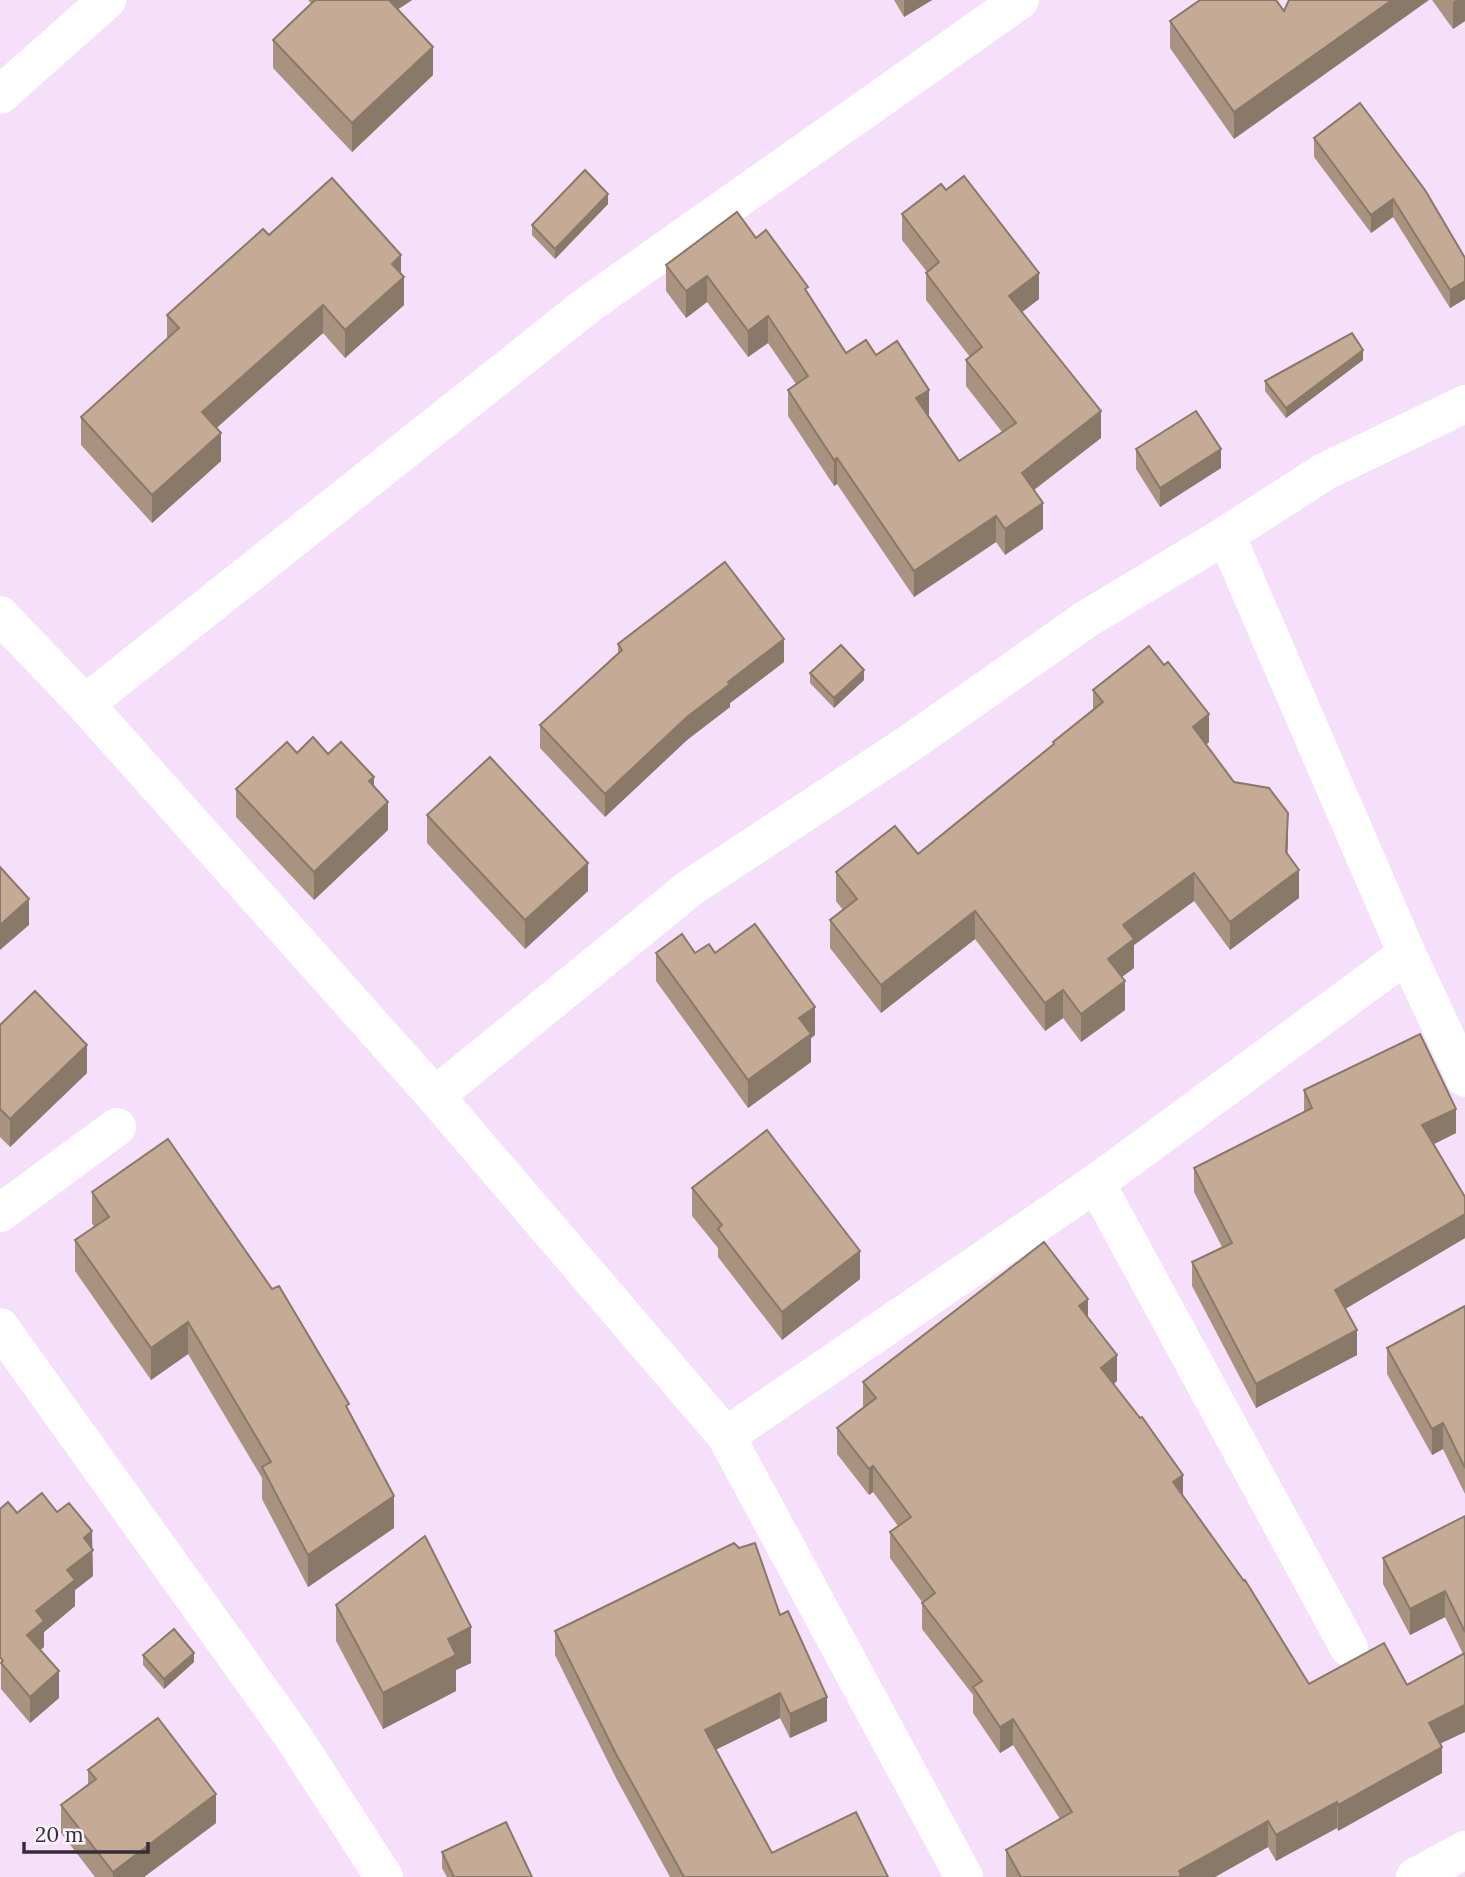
<svg xmlns="http://www.w3.org/2000/svg" width="1465" height="1877" viewBox="0 0 1465 1877" font-family="Lora,serif">
<style>
.lines{fill:none;stroke-linecap:round;stroke-linejoin:round}
.minor{stroke:#fff;stroke-width:38}
.wall{fill:#a99380}
.shaded-wall{fill:#8a7868}
.building{fill:#c5ab95;stroke:#8a7868;stroke-width:2}
</style>
<rect width="100%" height="100%" fill="#f6dffa"/>
<g class="lines">
<!-- minor -->
<g class="minor">
<polyline points="0,95 107,0"/>
<polyline points="1226,535 1407,954 1465,1078"/>
<polyline points="0,615 85,704 435,1096 726,1436 964,1877"/>
<polyline points="85,704 589,304 1020,0"/>
<polyline points="435,1096 690,888 910,743 1088,618 1226,535 1324,472 1465,404"/>
<polyline points="1096,1183 1349,1648"/>
<polyline points="0,1213 117,1127"/>
<polyline points="0,1327 292,1735 384,1877"/>
<polyline points="726,1436 1096,1183 1407,954"/>
<polyline points="1415,1877 1465,1850"/>
</g>
</g>
<!-- wall -->
<g class="wall">
<polygon points="308,0 412,0 398,9 433,75 352,152 273,68 273,40 311,3"/>
<polygon points="894,0 932,0 904,17"/>
<polygon points="1276,0 1234,139 1170,48 1170,21"/>
<polygon points="1432,0 1465,0 1465,21 1453,29"/>
<polygon points="1360,103 1465,258 1465,299 1450,308 1393,217 1371,233 1314,157 1314,138"/>
<polygon points="608,204 555,259 532,235 532,225"/>
<polygon points="902,214 1039,299 1022,312 1101,438 1034,490 1043,529 1005,555 996,542 914,597 837,484 834,486 788,416 788,390 796,384 768,343 748,357 707,302 686,318 666,291 666,265 756,238 808,295 846,353 876,355 929,416 959,461 1002,432 966,386 966,360 970,357 926,300 926,273 927,272 902,240"/>
<polygon points="269,235 401,274 404,305 345,358 323,333 216,428 221,461 152,523 81,445 81,417 167,339 167,315"/>
<polygon points="1363,360 1286,418 1265,391 1265,381"/>
<polygon points="1136,449 1221,468 1160,507 1136,469"/>
<polygon points="618,644 784,662 730,703 730,707 687,740 605,817 540,748 540,725 618,653"/>
<polygon points="810,673 864,680 834,708 810,683"/>
<polygon points="1093,690 1209,742 1206,745 1234,782 1288,842 1287,854 1299,898 1230,950 1194,901 1134,945 1134,968 1122,977 1125,1010 1081,1042 1063,1018 1045,1031 975,939 881,1013 830,948 830,920 843,910 836,901 836,872 918,854 1053,745 1053,742 1093,710"/>
<polygon points="297,753 328,754 374,787 388,830 314,900 236,817 236,789"/>
<polygon points="427,815 588,891 525,949 427,843"/>
<polygon points="656,953 715,953 815,1035 811,1038 811,1062 748,1108 656,981"/>
<polygon points="0,1025 87,1073 10,1147 0,1137"/>
<polygon points="1304,1090 1456,1133 1434,1144 1465,1238 1345,1309 1357,1355 1256,1408 1192,1286 1192,1262 1222,1247 1194,1192 1194,1168 1304,1112"/>
<polygon points="692,1188 860,1279 782,1340 718,1257 718,1248 692,1216"/>
<polygon points="92,1192 349,1412 394,1528 308,1587 262,1499 262,1478 188,1354 151,1380 75,1271 75,1240 94,1227 92,1223"/>
<polygon points="1465,1306 1465,1494 1443,1449 1432,1455 1387,1374 1387,1348"/>
<polygon points="1088,1318 1117,1381 1114,1384 1183,1497 1309,1684 1407,1685 1463,1654 1445,1617 1410,1635 1383,1584 1383,1558 1465,1516 1465,1732 1440,1743 1442,1773 1338,1831 1337,1828 1276,1861 1268,1847 1215,1877 1006,1877 1006,1850 1060,1819 1013,1745 1000,1753 973,1713 973,1695 922,1629 922,1602 890,1558 890,1532 898,1526 873,1492 869,1495 837,1454 837,1428 863,1408 863,1382"/>
<polygon points="0,1509 17,1513 92,1549 93,1576 75,1590 75,1606 44,1632 44,1647 40,1650 59,1698 30,1723 1,1689"/>
<polygon points="336,1605 471,1663 456,1670 456,1691 383,1729 336,1641"/>
<polygon points="780,1615 827,1721 790,1738 780,1718 715,1750 772,1853 888,1877 670,1877 616,1778 555,1655 555,1631"/>
<polygon points="143,1655 194,1662 164,1689 143,1665"/>
<polygon points="88,1770 216,1823 144,1877 95,1877 61,1833 61,1805 88,1785"/>
<polygon points="442,1852 532,1877 447,1877 442,1868"/>
</g>
<!-- shaded-wall -->
<g class="shaded-wall">
<polygon points="382,0 412,0 382,20"/>
<polygon points="904,0 932,0 904,17"/>
<polygon points="1392,0 1429,0 1234,139 1234,112"/>
<polygon points="1456,0 1465,0 1465,21 1453,29 1453,2"/>
<polygon points="433,47 433,75 352,152 352,123"/>
<polygon points="608,194 608,204 555,259 555,249"/>
<polygon points="1393,199 1393,217 1371,233 1371,215"/>
<polygon points="401,255 401,279 404,277 404,305 345,358 345,330 392,264"/>
<polygon points="1039,273 1039,299 1009,322 1009,296"/>
<polygon points="707,276 707,302 686,318 686,291"/>
<polygon points="1465,281 1465,299 1450,308 1450,290"/>
<polygon points="323,305 323,333 202,441 202,412"/>
<polygon points="768,316 768,343 748,357 748,331"/>
<polygon points="1363,350 1363,360 1286,418 1286,408"/>
<polygon points="929,390 929,416 916,398"/>
<polygon points="1101,411 1101,438 1022,499 1022,473"/>
<polygon points="221,433 221,461 152,523 152,495"/>
<polygon points="1221,449 1221,468 1160,507 1160,488"/>
<polygon points="837,458 837,484 834,486 834,460"/>
<polygon points="1043,503 1043,529 1005,555 1005,529"/>
<polygon points="996,516 996,542 914,597 914,571"/>
<polygon points="784,639 784,662 730,703 730,707 687,740 605,817 605,794 687,717 728,682"/>
<polygon points="864,670 864,680 834,708 834,698"/>
<polygon points="1209,714 1209,742 1193,755 1193,727"/>
<polygon points="374,777 374,805 369,781"/>
<polygon points="388,802 388,830 314,900 314,872"/>
<polygon points="1288,813 1288,842 1286,880 1286,852"/>
<polygon points="588,863 588,891 525,949 525,920"/>
<polygon points="1299,870 1299,898 1230,950 1230,922"/>
<polygon points="1194,873 1194,901 1134,945 1134,968 1108,987 1108,959 1123,925"/>
<polygon points="29,899 29,925 0,950 0,925"/>
<polygon points="975,911 975,939 881,1013 881,985"/>
<polygon points="1125,981 1125,1010 1081,1042 1081,1014"/>
<polygon points="1063,990 1063,1018 1045,1031 1045,1003"/>
<polygon points="815,1007 815,1035 811,1038 811,1062 748,1108 748,1080 799,1018"/>
<polygon points="87,1045 87,1073 10,1147 10,1119"/>
<polygon points="1456,1109 1456,1133 1422,1150 1422,1125"/>
<polygon points="1465,1214 1465,1238 1335,1315 1335,1290"/>
<polygon points="860,1251 860,1279 782,1340 782,1312"/>
<polygon points="1088,1299 1088,1325 1079,1306"/>
<polygon points="188,1322 188,1354 151,1380 151,1348"/>
<polygon points="1357,1330 1357,1355 1256,1408 1256,1384"/>
<polygon points="1117,1355 1117,1381 1101,1394 1101,1368"/>
<polygon points="1443,1423 1443,1449 1432,1455 1432,1429"/>
<polygon points="873,1466 873,1492 869,1495 869,1469"/>
<polygon points="1183,1475 1183,1501 1173,1482"/>
<polygon points="394,1496 394,1528 308,1587 308,1555"/>
<polygon points="92,1531 93,1576 75,1590 75,1606 44,1632 44,1647 27,1661 27,1635 36,1611 84,1538"/>
<polygon points="1445,1591 1445,1617 1410,1635 1410,1609"/>
<polygon points="471,1627 471,1663 456,1670 456,1691 383,1729 383,1693 448,1639"/>
<polygon points="194,1653 194,1662 164,1689 164,1679"/>
<polygon points="59,1671 59,1698 30,1723 30,1697"/>
<polygon points="780,1693 780,1718 705,1755 705,1730"/>
<polygon points="827,1697 827,1721 790,1738 790,1714"/>
<polygon points="1465,1705 1465,1732 1429,1749 1429,1723"/>
<polygon points="1013,1719 1013,1745 1000,1753 1000,1727"/>
<polygon points="1442,1747 1442,1773 1338,1831 1338,1805"/>
<polygon points="216,1794 216,1823 144,1877 113,1877 113,1872"/>
<polygon points="1337,1802 1337,1828 1276,1861 1276,1835"/>
<polygon points="1268,1821 1268,1847 1215,1877 1179,1877 1179,1871"/>
</g>
<!-- building -->
<g class="building">
<polygon points="315,0 389,0 433,47 352,123 273,40"/>
<polygon points="1200,0 1276,0 1284,11 1289,0 1392,0 1234,112 1170,21"/>
<polygon points="1360,103 1425,190 1465,258 1465,281 1450,290 1393,199 1371,215 1314,138"/>
<polygon points="585,170 608,194 555,249 532,225"/>
<polygon points="964,176 1039,273 1009,296 1101,411 1022,473 1043,503 1005,529 996,516 914,571 837,458 834,460 788,390 808,376 768,316 748,331 707,276 686,291 666,265 737,212 756,238 766,230 808,287 805,289 846,353 866,340 876,355 897,341 929,390 916,398 959,461 1016,423 966,360 982,347 926,273 939,262 902,214 941,184 946,190"/>
<polygon points="332,178 401,255 392,264 404,277 345,330 323,305 202,412 221,433 152,495 81,417 179,328 167,315 263,229 269,235"/>
<polygon points="1352,333 1363,350 1286,408 1265,381"/>
<polygon points="1196,411 1221,449 1160,488 1136,449"/>
<polygon points="725,562 784,639 728,682 730,684 687,717 605,794 540,725 622,650 618,644"/>
<polygon points="841,645 864,670 834,698 810,673"/>
<polygon points="1149,646 1164,665 1168,662 1209,714 1193,727 1234,782 1269,788 1288,813 1286,852 1299,870 1230,922 1194,873 1123,925 1134,939 1108,959 1125,981 1081,1014 1063,990 1045,1003 975,911 881,985 830,920 857,899 836,872 895,826 918,854 1054,744 1053,742 1103,702 1093,690"/>
<polygon points="313,737 328,754 341,742 374,777 369,781 388,802 314,872 236,789 287,742 297,753"/>
<polygon points="490,757 588,863 525,920 427,815"/>
<polygon points="0,867 29,899 0,925"/>
<polygon points="755,924 815,1007 799,1018 811,1034 748,1080 656,953 682,934 695,953 709,944 715,953"/>
<polygon points="35,991 87,1045 10,1119 0,1109 0,1025"/>
<polygon points="1420,1034 1456,1109 1422,1125 1465,1197 1465,1214 1335,1290 1357,1330 1256,1384 1192,1262 1232,1243 1194,1168 1312,1108 1304,1090"/>
<polygon points="767,1130 860,1251 782,1312 718,1229 722,1225 692,1188"/>
<polygon points="168,1139 272,1289 279,1286 349,1404 346,1406 394,1496 308,1555 262,1467 271,1462 188,1322 151,1348 75,1240 109,1217 92,1192"/>
<polygon points="1044,1242 1088,1299 1079,1306 1117,1355 1101,1368 1140,1418 1142,1417 1183,1475 1173,1482 1244,1581 1245,1580 1309,1684 1384,1643 1407,1685 1465,1653 1465,1705 1429,1723 1442,1747 1338,1805 1337,1802 1276,1835 1268,1821 1179,1871 1181,1875 1179,1877 1021,1877 1006,1850 1072,1812 1013,1719 1000,1727 973,1687 982,1681 922,1603 935,1593 890,1532 911,1517 873,1466 869,1469 837,1428 876,1398 863,1382"/>
<polygon points="1465,1306 1465,1468 1443,1423 1432,1429 1387,1348"/>
<polygon points="42,1493 57,1512 69,1503 92,1531 84,1538 93,1550 67,1570 75,1580 36,1611 44,1621 27,1635 59,1671 30,1697 1,1663 3,1661 0,1657 0,1509 8,1502 17,1513"/>
<polygon points="1465,1516 1465,1632 1445,1591 1410,1609 1383,1558"/>
<polygon points="425,1536 471,1627 448,1639 456,1655 383,1693 336,1605"/>
<polygon points="734,1543 739,1548 755,1543 780,1615 788,1611 827,1697 790,1714 780,1693 705,1730 772,1853 856,1812 888,1877 684,1877 616,1754 555,1631"/>
<polygon points="174,1629 194,1653 164,1679 143,1655"/>
<polygon points="158,1718 216,1794 113,1872 61,1805 96,1779 88,1770"/>
<polygon points="506,1822 532,1877 454,1877 442,1852"/>
</g>
<!-- scale -->
<path d="M24 1842v10h124v-10" fill="none" stroke="#352d37" stroke-width="3.5"/>
<text x="35" y="1842" font-size="21" fill="#352d37" stroke="#fbf2fd" stroke-width="5" paint-order="stroke">20 m</text>
</svg>
